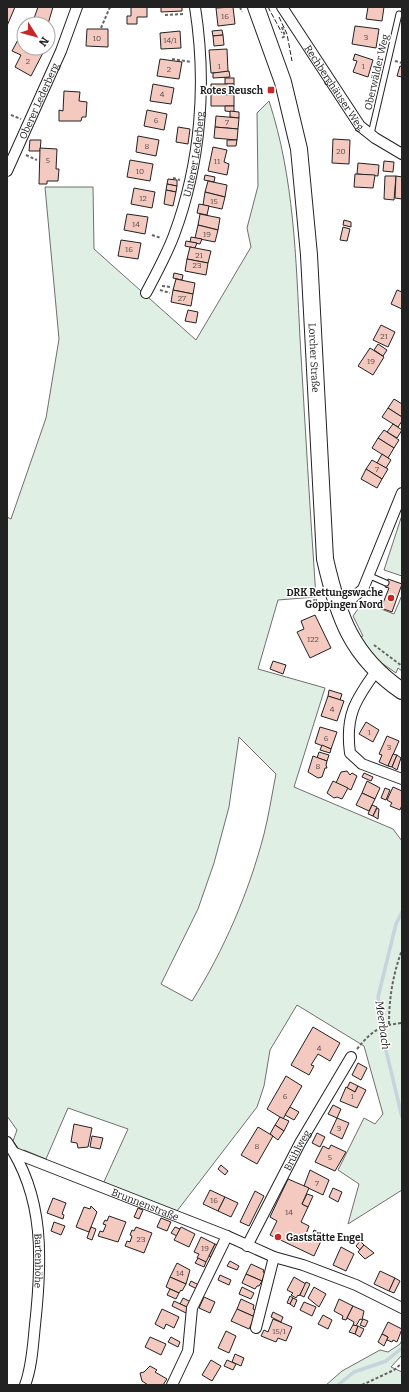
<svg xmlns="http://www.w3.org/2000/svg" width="409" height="1392" viewBox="0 0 409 1392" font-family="Bitter,serif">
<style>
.green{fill:#e0efe3;stroke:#6f6f6f;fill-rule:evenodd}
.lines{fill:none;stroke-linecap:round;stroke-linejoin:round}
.stream{stroke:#c7d3dd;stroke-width:3.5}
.building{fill:#f3c9c0;stroke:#222}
.service-casing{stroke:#222;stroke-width:7}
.minor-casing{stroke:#222;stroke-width:12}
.primary-casing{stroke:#222;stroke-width:18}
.path{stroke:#646464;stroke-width:2;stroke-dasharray:3 2;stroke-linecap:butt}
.service{stroke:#fff;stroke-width:5}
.minor{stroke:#fff;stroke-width:10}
.primary{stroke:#fff;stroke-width:16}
.fence{stroke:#222;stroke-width:1;stroke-dasharray:5 2;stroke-linecap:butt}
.poi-dot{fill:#c62828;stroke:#fff;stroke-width:1.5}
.labels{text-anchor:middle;stroke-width:3;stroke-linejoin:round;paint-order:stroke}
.number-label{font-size:8px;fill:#564c4a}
.street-label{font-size:10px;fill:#222;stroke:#fff}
.poi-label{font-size:10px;font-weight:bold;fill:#222;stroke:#fff;text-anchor:end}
.water-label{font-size:11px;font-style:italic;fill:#222;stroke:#fff}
</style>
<rect width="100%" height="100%" fill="#fff"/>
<!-- green -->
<g class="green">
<path d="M269,101C294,177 296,259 300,338C305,424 310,511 316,597L278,600L258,669L325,688L294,787L393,829L402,841V1190L348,1224L359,1184L338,1170L364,1118L375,1124L383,1114L364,1046L297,1005L270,1050L264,1086L257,1107L177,1211L103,1184L128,1129L68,1108L46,1159L24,1150L21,1152L13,1141L17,1130L7,1116V517L11,519L46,418L59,339L45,187H93L94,249L196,340L251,247L247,228L258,186L257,113ZM239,737L276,774C272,794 269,814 264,834C249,892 224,950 192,1001L161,984L198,909L214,863L229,807Z"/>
<polygon points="402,515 402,576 384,570"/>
<polygon points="402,595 402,671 398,668 396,673 376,659 360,637 363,636 353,616 363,602 394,614"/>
<polygon points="402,1340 402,1355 391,1367 402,1372 402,1385 326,1385 342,1371 380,1350 388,1352 400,1344"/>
</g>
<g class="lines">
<!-- stream -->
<g class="stream">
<polyline points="402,912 396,924 378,997 384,1042 402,1117"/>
<polyline points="338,1385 354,1372 386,1361 402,1348"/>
</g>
</g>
<!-- building -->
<g class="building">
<polygon points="7,7 15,7 7,26"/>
<polygon points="38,7 53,7 48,24 32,24"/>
<polygon points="131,7 147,7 147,17 137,17 137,24 127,24 127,16 131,16"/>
<polygon points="161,7 182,7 182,11 161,12"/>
<polygon points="233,7 235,24 218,26 216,8"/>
<polygon points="368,7 384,7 382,21 366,19"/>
<polygon points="355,26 379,29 376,48 352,44"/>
<polygon points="87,29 108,29 108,47 86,46"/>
<polygon points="222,30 223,35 213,36 212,31"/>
<polygon points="180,31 181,48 161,49 160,33"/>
<polygon points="223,35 224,45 214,46 213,36"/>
<polygon points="20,36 24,38 24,48 45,49 31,76 15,67 21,55 12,51"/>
<polygon points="227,49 228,72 211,73 209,50"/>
<polygon points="355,54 373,60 368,77 353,72 357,61 353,60"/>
<polygon points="160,59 182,62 179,79 157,76"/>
<polygon points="400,66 402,67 402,77 397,76"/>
<polygon points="229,71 230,77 213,78 213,73"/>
<rect x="225" y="78" width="9" height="6"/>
<polygon points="153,84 174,88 171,104 150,101"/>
<polygon points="211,84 234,84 234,95 211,94"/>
<polygon points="64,91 80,92 79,101 87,102 86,117 82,117 81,121 59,121 59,110 63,111"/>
<polygon points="211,94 234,95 234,106 211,106"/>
<polygon points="225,106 234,106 234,112 225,111"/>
<polygon points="147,110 167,114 164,130 144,126"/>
<polygon points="230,111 239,112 239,118 230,117"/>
<polygon points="216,116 239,118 238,129 215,127"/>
<polygon points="178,127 190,129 188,144 176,142"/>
<polygon points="215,127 238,129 237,140 214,138"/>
<polygon points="138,136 159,140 156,156 136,152"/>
<polygon points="333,139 350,140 349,164 332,163"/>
<polygon points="30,140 41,140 40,151 29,151"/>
<polygon points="227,140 237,140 236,146 227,146"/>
<polygon points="213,147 227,150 224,162 229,164 227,175 208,171"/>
<polygon points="40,148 57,149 56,169 59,169 58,181 47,181 47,184 39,184"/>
<polygon points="130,160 153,164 150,181 127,177"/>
<polygon points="384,161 394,162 393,172 383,171"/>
<polygon points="358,163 379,165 378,176 357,174"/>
<polygon points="355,174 375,175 373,188 354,187"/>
<polygon points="205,175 215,177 214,182 204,180"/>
<polygon points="385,176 396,176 394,200 384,199"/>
<polygon points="396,176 402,177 402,199 395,198"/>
<polygon points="168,179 177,180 177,186 167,184"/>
<polygon points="208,181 227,185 225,197 205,192"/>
<polygon points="167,184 177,186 176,192 166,190"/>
<polygon points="134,188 155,192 152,208 131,204"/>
<polygon points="166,190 176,192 173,206 164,204"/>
<polygon points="205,192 225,197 222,209 203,205"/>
<polygon points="199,204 209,206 207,215 197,213"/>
<polygon points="127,214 148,217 145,234 124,230"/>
<polygon points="200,214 220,218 218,230 198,225"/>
<polygon points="344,220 351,222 351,227 343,225"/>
<polygon points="198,225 218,230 215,242 195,238"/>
<polygon points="343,227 350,229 347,241 340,240"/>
<polygon points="191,237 202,239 200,244 190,242"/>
<polygon points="121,240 141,243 138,259 118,256"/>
<polygon points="186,241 197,243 195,248 185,246"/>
<polygon points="190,247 211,251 208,263 187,259"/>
<polygon points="187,259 208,263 206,275 185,271"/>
<polygon points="174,273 183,275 182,280 173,278"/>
<polygon points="176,279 195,283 193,294 173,290"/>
<polygon points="173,290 193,294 191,306 171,302"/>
<polygon points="397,290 402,292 402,309 391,304"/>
<polygon points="188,310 198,312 196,323 185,321"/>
<polygon points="381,325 395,332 388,347 373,340"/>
<polygon points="378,344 387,350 383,356 374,350"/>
<polygon points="370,348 384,357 373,375 358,366"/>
<polygon points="394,399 402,404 402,417 388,408"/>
<polygon points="388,408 402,417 402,421 398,427 382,417"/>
<polygon points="393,424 402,430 397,438 387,432"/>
<polygon points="384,430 399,440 394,448 378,438"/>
<polygon points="378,438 394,448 388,458 372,448"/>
<polygon points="382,454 391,460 386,468 377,463"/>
<polygon points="372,460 388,469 382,479 366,469"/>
<polygon points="366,469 382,479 377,488 361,479"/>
<polygon points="388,579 402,584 392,612 381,608 389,588 385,587"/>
<polygon points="315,615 331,648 310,658 297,632 304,629 301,621"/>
<polygon points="273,661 286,665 283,674 270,669"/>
<polygon points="329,690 342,694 340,700 328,696"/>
<polygon points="328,696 344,701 337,721 321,716"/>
<polygon points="366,722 379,730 373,742 359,734"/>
<polygon points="320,727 337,732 331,749 315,743"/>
<polygon points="387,736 399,741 388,766 379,762 382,755 379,754"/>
<polygon points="322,745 331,749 330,753 320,750"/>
<polygon points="319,752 329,755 327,761 317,758"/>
<polygon points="393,754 397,755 392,767 388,766"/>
<polygon points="397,755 401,758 397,770 392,767"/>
<polygon points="313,756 327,761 326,765 327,768 325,768 322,777 318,778 308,772"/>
<polygon points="347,771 350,775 352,773 357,776 351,790 336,783 341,772"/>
<polygon points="364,773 373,777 371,781 362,777"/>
<polygon points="333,781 348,788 342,799 337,797 334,798 327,793"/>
<polygon points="367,781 380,788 375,799 362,793"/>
<polygon points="393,787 402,791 402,805 400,810 390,806 392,803 387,800"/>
<polygon points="385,788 390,790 386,800 381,798"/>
<polygon points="362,793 375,799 369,811 356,805"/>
<polygon points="372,805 377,807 373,816 368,814"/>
<polygon points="377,808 379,809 378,819 373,816"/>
<polygon points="313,1027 340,1043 330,1061 318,1054 311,1065 314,1066 309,1075 291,1065"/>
<polygon points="358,1063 367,1068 361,1080 352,1075"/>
<polygon points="286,1076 302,1086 283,1119 267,1109"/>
<polygon points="350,1082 358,1086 355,1092 347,1088"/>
<polygon points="358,1086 366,1090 357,1108 340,1101 346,1087 355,1092"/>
<polygon points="333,1105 341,1109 337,1118 328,1114"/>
<polygon points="290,1107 299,1112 294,1120 285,1115"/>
<polygon points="280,1117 289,1121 284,1131 275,1125"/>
<polygon points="337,1118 349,1123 342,1139 330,1133"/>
<polygon points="74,1124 92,1128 88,1147 78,1148 77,1143 71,1142"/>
<polygon points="275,1125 284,1131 278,1140 270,1134"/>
<polygon points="258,1127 273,1136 257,1164 241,1155"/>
<polygon points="317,1133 325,1137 320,1147 312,1143"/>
<polygon points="92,1136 103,1138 100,1149 90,1147"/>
<polygon points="331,1145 346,1152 335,1171 315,1162 323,1146 329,1149"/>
<polygon points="221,1165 228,1171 225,1175 218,1169"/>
<polygon points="310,1170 329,1180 323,1195 304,1186"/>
<polygon points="288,1179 309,1188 302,1204 308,1207 301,1222 309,1226 306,1234 321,1241 314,1256 270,1235 277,1221 270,1217"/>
<polygon points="333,1188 342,1192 338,1202 329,1197"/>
<polygon points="210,1190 225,1197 218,1211 203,1204"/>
<polygon points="255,1191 264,1196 249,1226 240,1222"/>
<polygon points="307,1194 313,1196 308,1207 302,1204"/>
<polygon points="225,1197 238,1203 231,1217 218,1211"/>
<polygon points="53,1198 66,1203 62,1214 64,1215 63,1219 47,1213"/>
<polygon points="91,1206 97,1212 89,1232 76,1227 84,1207 90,1209"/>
<polygon points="138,1208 143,1210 139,1219 134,1217"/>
<polygon points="109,1216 126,1222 118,1242 98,1236 100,1231 103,1232 106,1225 103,1224 105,1220 107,1221"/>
<polygon points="161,1218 171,1222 167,1231 157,1227"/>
<polygon points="54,1222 65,1226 61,1235 51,1231"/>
<polygon points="91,1227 96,1229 92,1240 87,1238"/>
<polygon points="136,1227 152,1233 144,1253 125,1246 127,1241 130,1242 132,1236 130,1235 132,1230 134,1231"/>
<polygon points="175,1227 180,1229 177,1236 171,1233"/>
<polygon points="181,1227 195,1234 189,1247 174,1240"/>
<polygon points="314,1230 324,1235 321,1241 312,1236"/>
<polygon points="201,1237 215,1244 206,1262 197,1258 199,1254 194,1252"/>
<polygon points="360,1241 364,1245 360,1250 356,1246"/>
<polygon points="215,1244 220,1246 215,1259 209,1256"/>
<polygon points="364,1245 374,1253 365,1259 358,1252"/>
<polygon points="341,1247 354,1254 346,1271 333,1265"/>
<polygon points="198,1258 206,1262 204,1267 195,1263"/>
<polygon points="230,1261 239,1266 237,1270 227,1266"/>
<polygon points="177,1263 190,1270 186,1284 170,1277"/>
<polygon points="251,1264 264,1270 263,1272 265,1273 262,1281 246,1274"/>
<polygon points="380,1271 395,1278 389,1291 374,1284"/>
<polygon points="246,1274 262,1281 259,1286 257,1286 255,1289 242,1283"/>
<polygon points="220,1275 231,1280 229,1285 218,1280"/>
<polygon points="170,1277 186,1284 182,1291 181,1290 179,1293 166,1287"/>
<polygon points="294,1277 306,1284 299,1296 298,1295 296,1298 291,1295 293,1293 287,1290"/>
<polygon points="395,1278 400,1281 394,1293 389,1291"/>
<polygon points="191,1281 199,1285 197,1289 189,1285"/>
<polygon points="306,1282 310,1284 304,1297 300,1295"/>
<polygon points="242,1287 254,1293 251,1299 239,1294"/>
<polygon points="314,1287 326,1294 319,1307 308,1298"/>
<polygon points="170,1289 179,1293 176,1299 167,1295"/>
<polygon points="290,1296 293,1298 290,1304 287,1303"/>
<polygon points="204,1297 215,1302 210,1313 199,1308"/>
<polygon points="183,1298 191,1302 189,1308 180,1304"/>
<polygon points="293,1298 297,1300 294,1307 290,1304"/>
<polygon points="241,1299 254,1305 253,1309 257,1311 255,1317 237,1309"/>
<polygon points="339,1299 353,1306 346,1320 342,1319 343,1316 334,1311"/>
<polygon points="174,1301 189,1308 186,1313 172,1306"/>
<polygon points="304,1302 316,1307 312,1316 300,1310"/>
<polygon points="353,1306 364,1311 362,1320 360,1319 356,1326 353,1325 354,1322 347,1318"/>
<polygon points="162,1309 179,1317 174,1328 166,1324 164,1329 155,1324"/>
<polygon points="237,1309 255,1317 249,1329 231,1321"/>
<polygon points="273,1312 283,1317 281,1322 271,1317"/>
<polygon points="323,1315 332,1320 328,1329 318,1324"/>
<polygon points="273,1319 292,1327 286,1341 278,1338 276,1342 261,1336 264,1330 268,1332"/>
<polygon points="363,1319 368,1321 365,1327 360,1325"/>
<polygon points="388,1322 402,1329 397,1342 393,1340 392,1342 387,1340 388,1337 382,1334"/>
<polygon points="353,1325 358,1326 355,1334 349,1332"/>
<polygon points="358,1326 364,1329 360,1337 355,1334"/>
<polygon points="226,1331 236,1336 229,1353 218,1348"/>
<polygon points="382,1334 388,1337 384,1346 378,1342"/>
<polygon points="150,1337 166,1344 161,1355 145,1347"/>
<polygon points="171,1337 180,1342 178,1347 168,1342"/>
<polygon points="235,1354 244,1358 241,1366 232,1362"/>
<polygon points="211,1360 221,1366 212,1381 202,1375"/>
<polygon points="227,1360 236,1364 233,1370 224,1366"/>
<polygon points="150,1366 157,1370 155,1372 167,1379 163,1385 148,1385 142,1381 140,1373 144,1372"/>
</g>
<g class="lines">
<!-- service casing -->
<g class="service-casing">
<g id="service">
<polyline points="371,134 399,14"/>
<polyline points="370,576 386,583"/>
</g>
</g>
<!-- minor casing -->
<g class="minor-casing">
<g id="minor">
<path id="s1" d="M282,7L360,126L375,138L402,154"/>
<path id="s2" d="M7,171L61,51L77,7"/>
<path id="s3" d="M146,293C156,274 167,254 174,235C201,163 207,83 195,7"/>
<polyline points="335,603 349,601 363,589 402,493"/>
<path d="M377,670C355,700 345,716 350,753L362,764L402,779"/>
<path id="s4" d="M7,1142C45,1197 42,1261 35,1325C33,1344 32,1367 25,1385"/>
<path id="s5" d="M15,1153L227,1236L274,1257L303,1265L356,1285L402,1308"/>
<path id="s6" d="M247,1246L300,1143L351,1057"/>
<polyline points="256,1328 274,1257"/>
<polyline points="172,1385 188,1351 192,1308 227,1236"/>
</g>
</g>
<!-- primary casing -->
<g class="primary-casing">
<g id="primary">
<path id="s7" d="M256,7L283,82L299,149L309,255L325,559C338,616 351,656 402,691"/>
</g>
</g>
<!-- path -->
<g class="path">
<polyline points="240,7 242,12"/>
<polyline points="165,15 185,14"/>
<polyline points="282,27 285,36 282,38"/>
<polyline points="101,28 110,7"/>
<polyline points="172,59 191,62"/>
<polyline points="395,61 402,63"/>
<polyline points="11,115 21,119"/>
<polyline points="26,155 37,160"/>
<polyline points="173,178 180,180"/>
<polyline points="152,235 161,238"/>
<polyline points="162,286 171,287"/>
<polyline points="160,290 170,293"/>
<polyline points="374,645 402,666"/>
<path d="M389,1024C389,998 393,974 402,950"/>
<path d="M357,1049C371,1032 379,1025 402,1023"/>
<polyline points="362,1385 394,1370 402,1363"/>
</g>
<!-- service -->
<use href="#service" class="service"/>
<!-- minor -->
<use href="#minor" class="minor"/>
<!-- primary -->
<use href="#primary" class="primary"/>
<!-- fence -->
<g class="fence">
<polyline points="268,7 282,33"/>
<polyline points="279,17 287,34 292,61"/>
</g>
</g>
<!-- markers -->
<g class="poi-dot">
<rect x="267" y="86" width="8" height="8" rx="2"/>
<circle cx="391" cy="598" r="4"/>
<circle cx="278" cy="1237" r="4"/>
</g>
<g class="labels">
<!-- number labels -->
<g class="number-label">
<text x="225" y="19">16</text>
<text x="366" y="40">3</text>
<text x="97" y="41">10</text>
<text x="170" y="43">14/1</text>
<text x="28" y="64">2</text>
<text x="219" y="69">1</text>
<text x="363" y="69">1</text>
<text x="169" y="72">2</text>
<text x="162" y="97">4</text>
<text x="156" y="123">6</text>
<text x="227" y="125">7</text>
<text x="147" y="149">8</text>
<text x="341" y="154">20</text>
<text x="48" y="163">5</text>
<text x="217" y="164">11</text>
<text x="140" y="174">10</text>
<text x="143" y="201">12</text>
<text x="214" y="204">15</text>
<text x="136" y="227">14</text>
<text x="207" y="237">19</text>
<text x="129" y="252">16</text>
<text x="199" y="258">21</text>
<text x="197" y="268">23</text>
<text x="182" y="301">27</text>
<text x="384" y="339">21</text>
<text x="371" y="364">19</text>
<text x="377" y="472">7</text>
<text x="313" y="642">122</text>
<text x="332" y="712">4</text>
<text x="369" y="735">1</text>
<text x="326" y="741">6</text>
<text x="389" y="750">3</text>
<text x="318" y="769">8</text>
<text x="319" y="1051">4</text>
<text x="285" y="1099">6</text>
<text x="352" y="1099">1</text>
<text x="339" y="1131">3</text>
<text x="257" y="1149">8</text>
<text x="330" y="1160">5</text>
<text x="317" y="1186">7</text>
<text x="214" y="1203">16</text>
<text x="289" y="1215">14</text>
<text x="141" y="1242">23</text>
<text x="205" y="1251">19</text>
<text x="180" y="1276">14</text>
<text x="279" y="1334">15/1</text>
</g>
<!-- street labels -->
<g class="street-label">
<text transform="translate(376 72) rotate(-77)" y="4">Oberwälder Weg</text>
<text dy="4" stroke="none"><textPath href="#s1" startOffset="96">Rechberghäuser Weg</textPath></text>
<text dy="4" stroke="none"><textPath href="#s2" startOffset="77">Oberer Lederberg</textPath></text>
<text dy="4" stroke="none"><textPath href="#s3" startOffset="148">Unterer Lederberg</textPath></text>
<text dy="4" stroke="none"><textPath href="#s7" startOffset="358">Lorcher Straße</textPath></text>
<text dy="4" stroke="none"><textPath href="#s6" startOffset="108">Brühlweg</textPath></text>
<text dy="4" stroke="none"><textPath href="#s5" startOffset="140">Brunnenstraße</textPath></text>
<text dy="4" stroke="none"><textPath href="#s4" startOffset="125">Bartenhöhe</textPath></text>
</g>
<!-- poi labels -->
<g class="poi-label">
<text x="263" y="94">Rotes Reusch</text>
<text x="383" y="596">DRK Rettungswache<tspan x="383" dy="12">Göppingen Nord</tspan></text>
<text x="286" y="1241" text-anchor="start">Gaststätte Engel</text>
</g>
<!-- water labels -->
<g class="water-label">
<text transform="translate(383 1025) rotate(82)" y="4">Meerbach</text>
</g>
</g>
<!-- border -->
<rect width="409" height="1392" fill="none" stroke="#222222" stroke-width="16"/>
<!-- north arrow -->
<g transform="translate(36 36) rotate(126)"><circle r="19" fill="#ffffff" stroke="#a7a7a7"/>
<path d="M0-3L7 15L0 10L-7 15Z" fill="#c62828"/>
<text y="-6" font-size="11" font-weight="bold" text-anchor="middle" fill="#222222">N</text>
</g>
</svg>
